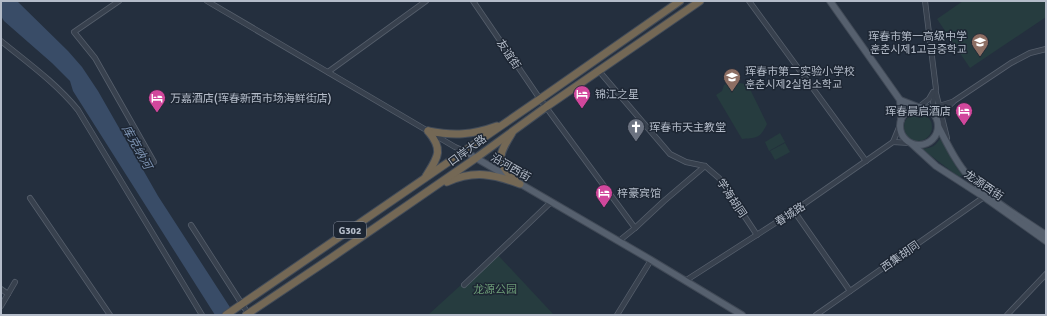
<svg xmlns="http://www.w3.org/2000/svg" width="1047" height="316" viewBox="0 0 1047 316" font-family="Signika,'Noto Sans SC','Noto Sans KR',sans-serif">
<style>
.green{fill:#263c3f}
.water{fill:#394c67}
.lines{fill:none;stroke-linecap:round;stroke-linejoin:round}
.minor-casing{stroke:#565f6c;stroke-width:6}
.major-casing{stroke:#414a57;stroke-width:8}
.highway-casing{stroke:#434c59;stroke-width:9}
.minor{stroke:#38414e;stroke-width:4.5}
.major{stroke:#56606e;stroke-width:6}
.highway{stroke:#746855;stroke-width:7}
.labels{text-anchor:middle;stroke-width:3;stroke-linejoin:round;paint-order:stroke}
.shield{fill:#1d2633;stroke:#878f9c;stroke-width:1}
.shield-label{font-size:10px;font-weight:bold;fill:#b4bcc9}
.poi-label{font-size:11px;fill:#b4bcc9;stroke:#1d2633;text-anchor:start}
.street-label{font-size:11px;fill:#b4bcc9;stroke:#1d2633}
.park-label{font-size:11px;fill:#6b9a76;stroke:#1d2633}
.water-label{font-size:12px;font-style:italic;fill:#7c92b1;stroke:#1d2633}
</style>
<rect width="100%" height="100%" fill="#242f3e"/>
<!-- green -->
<g class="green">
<polygon points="963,1 1046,1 1046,17 970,68 937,19"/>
<path d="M733,81L748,85L767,124C760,138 758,138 742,139L716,95L722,91L724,85Z"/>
<circle cx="918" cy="127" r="14"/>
<polygon points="780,133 785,142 769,151 765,142"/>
<path d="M941,136C946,150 953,163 962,175L959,177L922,149C932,148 937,146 941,136Z"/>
<polygon points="785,143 790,152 775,160 770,151"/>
<polygon points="496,253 554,315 428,315"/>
</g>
<!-- water -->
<polygon class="water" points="1,1 17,1 68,51 82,67 98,91 158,196 235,315 215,315 73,91 70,81 52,63 4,21 1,16"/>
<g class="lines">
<!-- minor casing -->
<g class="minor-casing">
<g id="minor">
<polyline points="119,1 74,32 95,58 154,162"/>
<polyline points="207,1 455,147 464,151"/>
<polyline points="473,1 540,99 635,228"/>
<polyline points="749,1 866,161"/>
<polyline points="925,1 936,89 931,112"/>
<path d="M1,41C28,63 56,83 78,110L202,315"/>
<polyline points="599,71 670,154 686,162 705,166 719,178 757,235"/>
<polyline points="328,72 426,1"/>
<polyline points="936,93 947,138"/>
<polyline points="919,107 929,99 933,92"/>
<polyline points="923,108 939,106 952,102"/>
<polyline points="936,118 954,101 1011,63 1030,53 1046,49"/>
<polyline points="893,142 910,143"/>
<polyline points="30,198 110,315"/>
<polyline points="794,211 850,291"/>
<polyline points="191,225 249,315"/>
<polyline points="619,241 635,228 664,201 705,166"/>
<polyline points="685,281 794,211 893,142 900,125"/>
<polyline points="464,285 551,202"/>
<polyline points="1,289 8,294"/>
<polyline points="1,306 15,282"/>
<polyline points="617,315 651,260"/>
<polyline points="816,315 984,197"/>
<polyline points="1007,315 1046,274"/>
</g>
</g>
<!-- major casing -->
<g class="major-casing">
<g id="major">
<polyline points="830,1 900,100 918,107"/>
<polyline points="900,100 901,120"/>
<circle cx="919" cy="126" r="19"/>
<path d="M938,126C947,143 956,163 970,178C991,201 1020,217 1046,235"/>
<polyline points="912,144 936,166 984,197 1046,241"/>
<polyline points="464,151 651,260 742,315"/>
</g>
</g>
<!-- highway casing -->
<g class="highway-casing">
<g id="highway">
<path d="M428,131C454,136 472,135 497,126"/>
<path d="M512,133C499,154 494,162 515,180"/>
<path d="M426,176C438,157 444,150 428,131"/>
<path d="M447,182C474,170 493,174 520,184"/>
<polyline points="226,315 540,99 680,1"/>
<polyline points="246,315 331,258 476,158 546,107 700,1"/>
</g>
</g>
<!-- minor -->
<use href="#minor" class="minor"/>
<!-- major -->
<use href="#major" class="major"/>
<!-- highway -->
<use href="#highway" class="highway"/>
</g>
<!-- icons -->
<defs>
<g id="school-pin" transform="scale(0.9)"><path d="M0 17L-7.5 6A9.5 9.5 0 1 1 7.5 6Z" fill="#8d6e63" stroke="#1d2633"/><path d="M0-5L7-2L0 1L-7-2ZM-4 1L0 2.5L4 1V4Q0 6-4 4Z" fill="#fff"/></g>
<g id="hotel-pin" transform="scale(0.9)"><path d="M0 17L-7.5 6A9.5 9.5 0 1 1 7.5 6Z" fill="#d1479c" stroke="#1d2633"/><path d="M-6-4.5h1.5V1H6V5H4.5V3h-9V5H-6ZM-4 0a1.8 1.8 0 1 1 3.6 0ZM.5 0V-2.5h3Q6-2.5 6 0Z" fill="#fff"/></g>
<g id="church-pin" transform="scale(0.9)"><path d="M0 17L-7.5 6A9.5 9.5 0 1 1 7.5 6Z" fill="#6b7280" stroke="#1d2633"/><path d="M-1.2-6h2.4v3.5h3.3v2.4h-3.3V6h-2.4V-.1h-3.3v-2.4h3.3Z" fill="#fff"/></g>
</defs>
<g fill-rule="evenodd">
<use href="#school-pin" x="980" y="42"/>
<use href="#school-pin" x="732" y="77"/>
<use href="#hotel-pin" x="582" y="94"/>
<use href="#hotel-pin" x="157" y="98"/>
<use href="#hotel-pin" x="964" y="111"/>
<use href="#church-pin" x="636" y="127"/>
<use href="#hotel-pin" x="604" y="193"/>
</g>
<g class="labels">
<!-- shield labels -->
<rect class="shield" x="334" y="222" width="32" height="16" rx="3"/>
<g class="shield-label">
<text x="350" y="234">G302</text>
</g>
<!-- poi labels -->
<g class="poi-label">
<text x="967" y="40" text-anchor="end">珲春市第一高级中学<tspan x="967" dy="13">훈춘시제1고급중학교</tspan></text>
<text x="745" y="75">珲春市第二实验小学校<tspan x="745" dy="13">훈춘시제2실험소학교</tspan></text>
<text x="595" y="98">锦江之星</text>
<text x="170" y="102">万嘉酒店(珲春新西市场海鲜街店)</text>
<text x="951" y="115" text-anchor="end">珲春晨启酒店</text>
<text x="649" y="131">珲春市天主教堂</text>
<text x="617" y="197">梓豪宾馆</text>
</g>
<!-- street labels -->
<g class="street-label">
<text transform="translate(509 54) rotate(56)" y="4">友谊街</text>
<text transform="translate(467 150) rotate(-36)" y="4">口岸大路</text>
<text transform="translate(511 167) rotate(30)" y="4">沿河西街</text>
<text transform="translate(984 185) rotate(34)" y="4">龙源西街</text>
<text transform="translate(732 198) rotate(56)" y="4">学海胡同</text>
<text transform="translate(790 214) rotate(-33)" y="4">春城路</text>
<text transform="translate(900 256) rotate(-35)" y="4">西集胡同</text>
</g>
<!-- park labels -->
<g class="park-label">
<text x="495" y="293">龙源公园</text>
</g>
<!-- water labels -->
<g class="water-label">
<text transform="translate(137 147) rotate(61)" y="4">库克纳河</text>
</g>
</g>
<!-- border -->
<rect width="1047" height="316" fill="none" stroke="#b4bcc9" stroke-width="4"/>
</svg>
